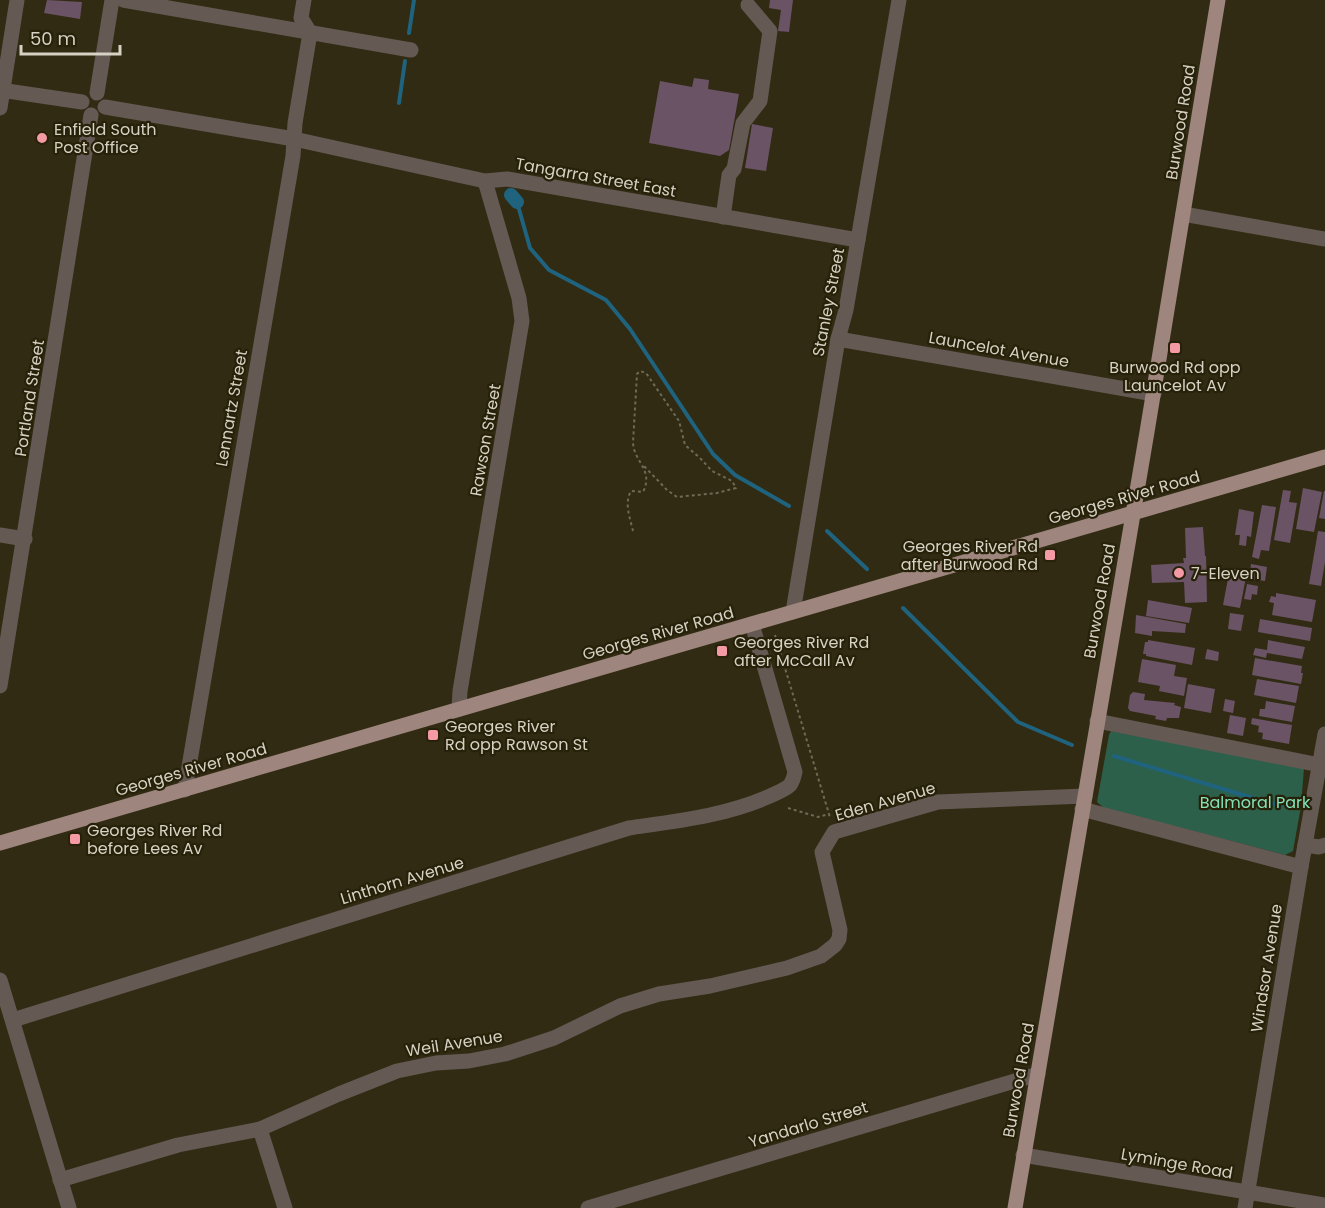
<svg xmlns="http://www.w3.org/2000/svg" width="1325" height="1208" viewBox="0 0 1325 1208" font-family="Poppins,sans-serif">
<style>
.green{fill:#2c604a}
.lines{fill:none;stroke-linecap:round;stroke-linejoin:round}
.stream{stroke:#1f637f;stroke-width:4}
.canal{stroke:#1f637f;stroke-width:14}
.building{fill:#6a5365}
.path{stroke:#6f6a55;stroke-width:2;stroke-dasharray:3 3;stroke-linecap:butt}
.minor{stroke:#655954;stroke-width:15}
.major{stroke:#9e857d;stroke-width:15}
.poi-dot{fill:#f49aa4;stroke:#272109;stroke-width:2}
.labels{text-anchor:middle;stroke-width:4.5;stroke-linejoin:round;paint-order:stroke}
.street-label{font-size:16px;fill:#d5d1c3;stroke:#272109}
.poi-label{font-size:16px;fill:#d5d1c3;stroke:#272109;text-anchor:start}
.park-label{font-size:16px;fill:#83e2b7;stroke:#272109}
</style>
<rect width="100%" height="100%" fill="#312b13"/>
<!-- green -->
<polygon class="green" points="1111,731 1304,768 1301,806 1293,851 1285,855 1104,808 1097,802 1109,735"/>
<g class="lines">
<!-- stream -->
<g class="stream">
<polyline points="409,33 414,0"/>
<polyline points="399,103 405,61"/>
<polyline points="517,202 530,248 549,270 606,300 630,329 713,454 735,475 789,506"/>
<polyline points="827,531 867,569"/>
<polyline points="903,608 1018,722 1072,745"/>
<polyline points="1114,756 1266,802 1284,805 1299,804"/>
</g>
<!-- canal -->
<polyline class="canal" points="511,195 517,202"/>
</g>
<!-- building -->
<g class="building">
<polygon points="47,0 82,2 80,19 44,13"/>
<polygon points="770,0 793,0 789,32 778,31 781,10 769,8"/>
<polygon points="694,78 709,80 708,89 739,94 729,150 720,156 649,143 660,81 692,87"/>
<polygon points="752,124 773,128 766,171 745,168"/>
<polygon points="1303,488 1322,492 1314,532 1296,529"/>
<polygon points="1283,490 1291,491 1289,502 1297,503 1290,543 1274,540"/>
<polygon points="1324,491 1325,491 1325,519 1319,518"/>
<polygon points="1262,505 1276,507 1269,551 1261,550 1259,559 1252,557"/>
<polygon points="1239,509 1254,512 1251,537 1247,536 1246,546 1239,545 1240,535 1235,535"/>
<polygon points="1203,527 1205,556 1206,556 1207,602 1185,603 1184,582 1152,583 1151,565 1184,563 1183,558 1186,558 1185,528"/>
<polygon points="1318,531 1325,532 1325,562 1321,586 1309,584"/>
<polygon points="1251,564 1267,567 1265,581 1249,579"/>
<polygon points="1230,568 1247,572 1240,608 1223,605"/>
<polygon points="1247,584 1258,586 1257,595 1252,594 1251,600 1244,599"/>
<polygon points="1276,593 1316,600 1312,622 1272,615 1274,603 1269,602 1271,596 1276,597"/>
<polygon points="1148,600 1192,608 1189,623 1146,616"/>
<polygon points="1230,613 1244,615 1241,631 1228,629"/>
<polygon points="1136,615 1186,624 1185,633 1152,631 1152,636 1135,633"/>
<polygon points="1260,619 1312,628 1310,641 1258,632"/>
<polygon points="1148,640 1195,648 1192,665 1146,656 1146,654 1143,654 1145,642 1148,642"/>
<polygon points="1268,640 1305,647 1302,659 1267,653 1266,658 1253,655 1255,648 1267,650"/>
<polygon points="1207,649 1219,652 1218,661 1205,659"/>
<polygon points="1255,658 1302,666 1301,673 1303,673 1301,684 1252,675"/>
<polygon points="1142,659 1176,665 1174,676 1187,678 1184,696 1159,691 1160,686 1138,682"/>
<polygon points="1257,679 1299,686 1296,703 1254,695"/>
<polygon points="1188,684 1215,689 1211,713 1184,708"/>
<polygon points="1133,692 1145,694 1144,700 1175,703 1174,705 1181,707 1179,718 1167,718 1166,721 1155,719 1156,716 1130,711 1128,708 1130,695"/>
<polygon points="1225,699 1235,701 1233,713 1223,711"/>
<polygon points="1266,701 1295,706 1292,722 1259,716 1260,709 1265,709"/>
<polygon points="1230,715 1246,718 1243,736 1227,733"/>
<polygon points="1252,718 1292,725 1289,744 1262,739 1263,733 1258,732 1259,726 1251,724"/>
</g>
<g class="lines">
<!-- path -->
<g class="path">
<polyline points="1112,503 1119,499"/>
<path d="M633,531C630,518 624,503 631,491L643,492C654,470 634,462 633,443L637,374L640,371L646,373L679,421L685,445L700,458L712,471L732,481L736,488L717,493L677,497L667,490L643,465"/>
<polyline points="775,635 829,814"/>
<polyline points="788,808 818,817 829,814 830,819"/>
</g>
<!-- minor -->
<g class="minor">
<polyline points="123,0 411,50"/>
<polyline points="0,90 82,102"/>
<polyline points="97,93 112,0"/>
<polyline points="105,107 294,139 485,181 507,179 858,240"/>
<polyline points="0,108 17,0"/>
<polyline points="1183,214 1325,239"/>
<polyline points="723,217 729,175 734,169 743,123 760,101 770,31 748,5"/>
<polyline points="838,339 1154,394"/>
<polyline points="0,535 25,539"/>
<polyline points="793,612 838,339 846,310 899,0"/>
<polyline points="0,686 91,115"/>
<polyline points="459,709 460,691 522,321 519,298 485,181"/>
<polyline points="1097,721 1320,765"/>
<polyline points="185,790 293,156 295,123 309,39 309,31 301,18 304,0"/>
<polyline points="1082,809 1301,867"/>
<polyline points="1305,845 1319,847 1325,845"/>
<polyline points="0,980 69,1208"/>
<path d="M13,1020L629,828C677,821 725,816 770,796C776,793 785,790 790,785C793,781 794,776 795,772L752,624"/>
<polyline points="260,1129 285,1208"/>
<polyline points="1023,1155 1325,1205"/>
<polyline points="60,1180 178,1145 260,1129 339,1094 397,1071 436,1063 469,1061 505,1054 554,1038 620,1006 659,994 710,986 787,968 821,956 835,945 839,939 840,930 822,852 834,832 938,802 1085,796"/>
<polyline points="588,1208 1038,1074"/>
<polyline points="1245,1208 1301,867 1325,734"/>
</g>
<!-- major -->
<g class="major">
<polyline points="0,843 1325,457"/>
<polyline points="1015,1208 1147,432 1218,0"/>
</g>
</g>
<!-- markers -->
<g class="poi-dot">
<circle cx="42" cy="138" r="6"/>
<rect x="1169" y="342" width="12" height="12" rx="3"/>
<rect x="1044" y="549" width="12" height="12" rx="3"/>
<circle cx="1179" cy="573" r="6"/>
<rect x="716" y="645" width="12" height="12" rx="3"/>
<rect x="427" y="729" width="12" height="12" rx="3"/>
<rect x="69" y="833" width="12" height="12" rx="3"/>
</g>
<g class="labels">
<!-- street labels -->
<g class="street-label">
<text transform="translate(1180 122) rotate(-81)" y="6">Burwood Road</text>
<text transform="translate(596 177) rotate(10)" y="6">Tangarra Street East</text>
<text transform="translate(828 302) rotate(-79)" y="6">Stanley Street</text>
<text transform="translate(999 349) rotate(10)" y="6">Launcelot Avenue</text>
<text transform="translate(29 398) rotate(-81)" y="6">Portland Street</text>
<text transform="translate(231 408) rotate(-80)" y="6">Lennartz Street</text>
<text transform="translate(485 440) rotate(-80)" y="6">Rawson Street</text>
<text transform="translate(1124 497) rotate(-16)" y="6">Georges River Road</text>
<text transform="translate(1099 601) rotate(-80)" y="6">Burwood Road</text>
<text transform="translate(658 633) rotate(-16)" y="6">Georges River Road</text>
<text transform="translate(191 769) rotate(-16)" y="6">Georges River Road</text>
<text transform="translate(885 801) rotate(-16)" y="6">Eden Avenue</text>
<text transform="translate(402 880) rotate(-17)" y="6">Linthorn Avenue</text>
<text transform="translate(1266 968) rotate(-81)" y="6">Windsor Avenue</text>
<text transform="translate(454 1043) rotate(-9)" y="6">Weil Avenue</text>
<text transform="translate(1018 1080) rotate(-80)" y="6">Burwood Road</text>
<text transform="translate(808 1124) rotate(-17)" y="6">Yandarlo Street</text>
<text transform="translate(1177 1163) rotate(10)" y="6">Lyminge Road</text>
</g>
<!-- poi labels -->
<g class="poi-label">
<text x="54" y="135">Enfield South<tspan x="54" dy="18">Post Office</tspan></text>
<text x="1175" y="373" text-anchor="middle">Burwood Rd opp<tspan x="1175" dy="18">Launcelot Av</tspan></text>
<text x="1038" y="552" text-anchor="end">Georges River Rd<tspan x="1038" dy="18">after Burwood Rd</tspan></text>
<text x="1191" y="579">7-Eleven</text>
<text x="734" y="648">Georges River Rd<tspan x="734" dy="18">after McCall Av</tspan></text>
<text x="445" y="732">Georges River<tspan x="445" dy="18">Rd opp Rawson St</tspan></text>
<text x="87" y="836">Georges River Rd<tspan x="87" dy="18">before Lees Av</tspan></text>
</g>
<!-- park labels -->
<g class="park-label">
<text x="1255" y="808">Balmoral Park</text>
</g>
</g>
<!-- scale -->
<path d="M21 45v9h99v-9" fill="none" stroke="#d5d1c3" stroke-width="3"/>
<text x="30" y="45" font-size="18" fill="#d5d1c3" stroke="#272109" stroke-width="4.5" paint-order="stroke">50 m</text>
</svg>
